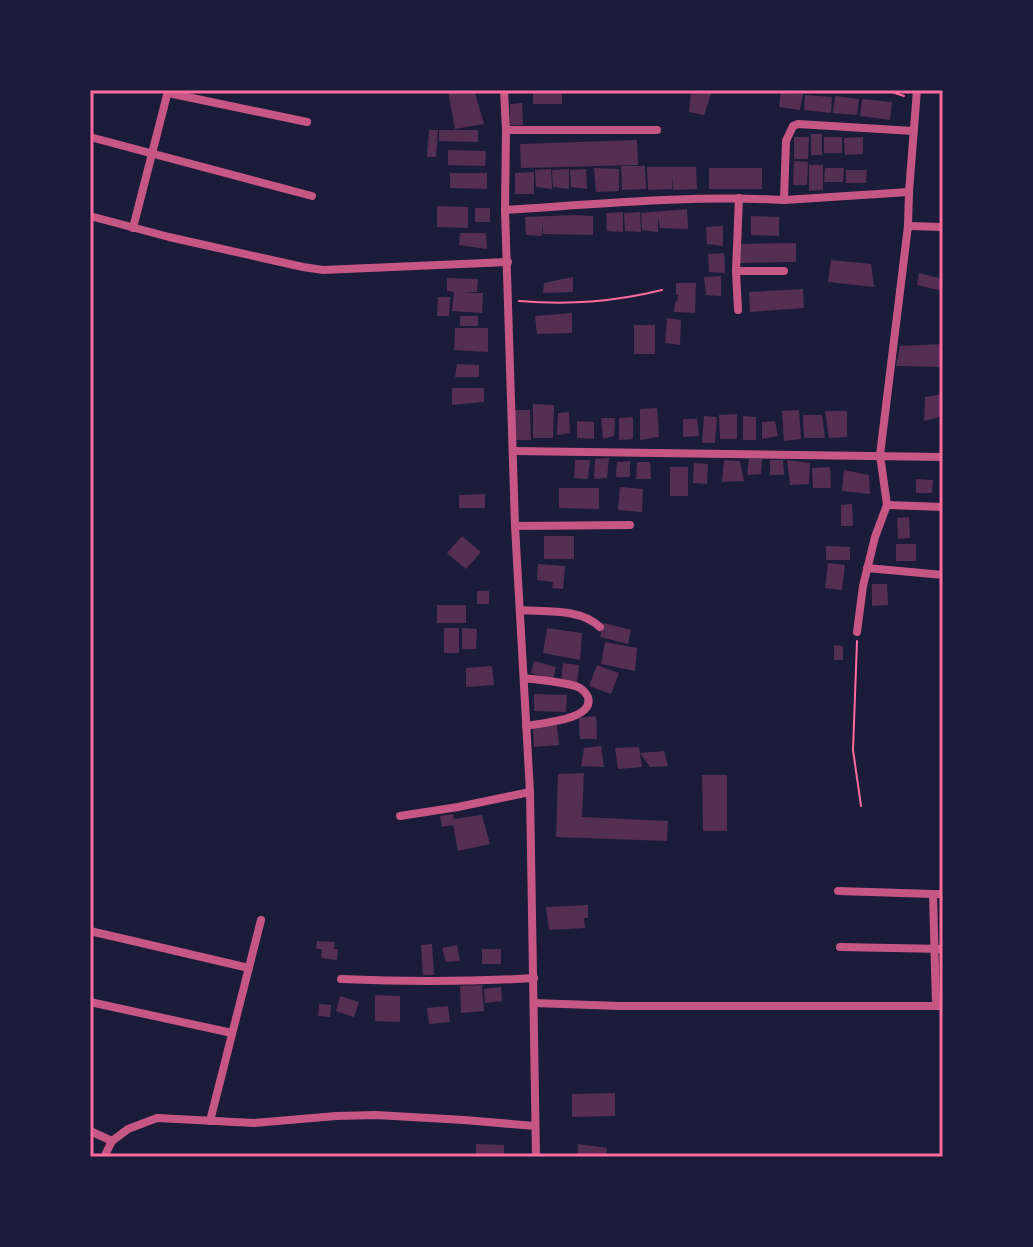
<svg xmlns="http://www.w3.org/2000/svg" width="1033" height="1247" viewBox="0 0 1033 1247" font-family="Montserrat,sans-serif">
<style>
.building{fill:#542f53}
.lines{fill:none;stroke-linecap:round;stroke-linejoin:round}
.path{stroke:#ff6b9d;stroke-width:2}
.minor{stroke:#c65784;stroke-width:8}
.neatline{fill:none;stroke:#ff6b9d;stroke-width:3}
</style>
<rect width="100%" height="100%" fill="#1b1b3a"/>
<!-- building -->
<g class="building">
<polygon points="453,90 474,90 484,124 455,129 448,91"/>
<rect x="533" y="90" width="29" height="14"/>
<polygon points="691,90 712,91 704,115 689,112"/>
<polygon points="781,91 803,94 800,110 779,107"/>
<polygon points="805,95 832,97 831,113 804,110"/>
<polygon points="835,96 859,99 857,115 833,113"/>
<polygon points="862,99 892,102 890,120 860,116"/>
<polygon points="522,103 523,125 510,125 510,104"/>
<polygon points="429,130 438,130 436,157 427,157"/>
<polygon points="439,130 478,130 478,142 439,141"/>
<rect x="811" y="134" width="11" height="21"/>
<polygon points="794,137 809,137 808,159 794,159"/>
<rect x="824" y="137" width="18" height="16"/>
<polygon points="863,137 863,154 845,155 844,138"/>
<polygon points="637,140 638,165 521,168 520,144"/>
<polygon points="448,150 486,151 485,166 448,165"/>
<polygon points="794,161 808,162 807,185 793,185"/>
<polygon points="809,165 823,165 823,190 809,191"/>
<polygon points="621,166 645,166 646,189 622,190"/>
<polygon points="647,167 696,167 697,189 673,190 672,176 672,189 648,190"/>
<polygon points="594,168 619,169 619,191 596,192"/>
<rect x="709" y="168" width="53" height="21"/>
<polygon points="825,168 844,168 843,182 824,182"/>
<polygon points="551,169 552,189 536,187 535,170"/>
<polygon points="569,169 569,189 553,187 552,170"/>
<polygon points="586,169 587,189 571,187 570,170"/>
<polygon points="846,170 867,170 866,183 846,183"/>
<polygon points="534,172 534,194 515,194 515,173"/>
<polygon points="450,173 487,173 487,189 450,188"/>
<polygon points="437,206 468,207 468,228 437,227"/>
<rect x="475" y="208" width="15" height="14"/>
<polygon points="687,209 688,229 660,228 658,216 658,232 642,230 641,213"/>
<polygon points="623,212 623,232 607,231 606,213"/>
<polygon points="640,212 641,232 625,231 624,213"/>
<polygon points="576,215 593,216 593,235 543,234 542,220 542,236 526,235 525,217"/>
<polygon points="751,216 779,217 779,236 751,235"/>
<polygon points="723,226 723,246 707,244 706,227"/>
<polygon points="460,233 486,233 487,249 459,245"/>
<polygon points="796,243 796,262 740,263 740,244"/>
<polygon points="724,253 725,273 709,272 708,254"/>
<polygon points="831,260 871,264 874,287 828,282"/>
<polygon points="919,273 943,279 942,291 917,285"/>
<polygon points="721,276 721,296 706,295 704,277"/>
<polygon points="573,277 573,292 543,293 544,283"/>
<polygon points="447,278 478,279 477,292 461,293 483,293 482,313 452,311 454,292 447,291"/>
<polygon points="676,283 696,283 695,313 674,312 675,302 677,301 678,295 676,295"/>
<polygon points="803,289 804,308 750,312 749,292"/>
<polygon points="438,297 450,297 449,316 437,316"/>
<polygon points="572,313 572,333 537,334 535,316"/>
<rect x="460" y="316" width="18" height="10"/>
<polygon points="667,318 681,320 680,345 665,343"/>
<rect x="634" y="325" width="21" height="29"/>
<polygon points="455,328 488,328 488,352 454,350"/>
<polygon points="943,344 943,367 896,366 900,346"/>
<polygon points="457,364 479,365 479,377 455,377"/>
<polygon points="452,388 484,388 484,402 452,405"/>
<polygon points="943,394 943,416 924,421 925,397"/>
<polygon points="533,404 554,405 553,438 533,438"/>
<polygon points="657,408 659,437 640,440 640,409"/>
<polygon points="514,410 530,410 531,440 514,440"/>
<polygon points="799,410 801,439 784,441 782,411"/>
<polygon points="825,411 847,411 847,437 829,438"/>
<polygon points="569,412 570,433 557,435 558,413"/>
<polygon points="737,414 737,439 720,439 719,415"/>
<polygon points="803,415 822,415 825,438 804,438"/>
<polygon points="704,416 717,417 715,443 702,443"/>
<polygon points="743,416 756,417 756,440 743,440"/>
<polygon points="633,417 633,439 619,440 619,418"/>
<polygon points="601,418 615,418 614,436 603,439"/>
<polygon points="683,419 697,419 699,436 683,437"/>
<polygon points="577,421 594,422 594,439 577,438"/>
<polygon points="775,421 778,436 762,439 762,422"/>
<polygon points="609,458 607,478 594,479 595,459"/>
<polygon points="749,459 762,459 761,474 747,475"/>
<polygon points="575,460 590,460 588,479 574,478"/>
<polygon points="724,460 740,461 744,481 722,482"/>
<polygon points="770,460 783,460 784,475 770,475"/>
<polygon points="787,460 810,463 809,484 790,485"/>
<polygon points="630,461 630,477 616,477 617,462"/>
<polygon points="637,462 650,462 651,479 636,479"/>
<polygon points="694,463 708,464 707,484 693,483"/>
<rect x="670" y="467" width="18" height="29"/>
<polygon points="830,467 831,488 813,488 812,468"/>
<polygon points="844,470 869,475 870,494 842,491"/>
<polygon points="916,479 933,480 932,493 916,493"/>
<polygon points="620,487 643,489 642,512 618,510"/>
<polygon points="559,488 599,488 599,509 559,508"/>
<polygon points="485,494 485,508 459,508 459,495"/>
<polygon points="852,504 853,526 841,526 841,505"/>
<polygon points="909,517 910,538 898,539 897,518"/>
<polygon points="462,536 481,552 466,569 447,553"/>
<rect x="544" y="536" width="30" height="23"/>
<rect x="896" y="544" width="20" height="17"/>
<polygon points="826,546 850,547 850,560 826,560"/>
<polygon points="828,563 845,565 842,590 825,588"/>
<polygon points="538,564 565,566 563,589 552,588 553,582 537,580"/>
<polygon points="872,584 887,584 888,605 872,606"/>
<rect x="477" y="591" width="12" height="13"/>
<rect x="437" y="605" width="29" height="18"/>
<polygon points="604,623 631,630 628,644 600,637"/>
<rect x="444" y="628" width="15" height="25"/>
<polygon points="462,628 477,629 476,649 462,649"/>
<polygon points="547,628 582,633 580,660 543,653"/>
<polygon points="605,642 637,648 635,671 601,664"/>
<polygon points="834,645 843,646 843,660 834,660"/>
<polygon points="534,661 556,667 553,679 531,673"/>
<polygon points="563,663 579,665 577,683 561,681"/>
<polygon points="597,665 619,673 611,694 589,686"/>
<polygon points="492,666 494,685 466,687 466,668"/>
<polygon points="534,694 567,695 566,712 534,711"/>
<polygon points="596,716 597,739 580,739 579,718"/>
<polygon points="557,725 559,745 534,747 533,728"/>
<polygon points="601,746 604,767 581,766 584,748"/>
<polygon points="639,747 642,767 618,769 615,748"/>
<polygon points="664,751 668,766 650,767 640,753"/>
<polygon points="584,773 582,817 668,821 667,841 556,837 558,774"/>
<polygon points="702,775 727,775 727,831 703,831"/>
<polygon points="453,814 454,819 482,815 490,844 458,851 453,825 442,827 440,816"/>
<polygon points="588,905 588,918 584,918 585,928 549,930 546,907"/>
<polygon points="317,941 335,942 334,949 338,949 337,960 321,958 322,949 316,949"/>
<polygon points="432,944 434,975 423,975 421,945"/>
<polygon points="457,945 460,961 446,962 442,948"/>
<rect x="482" y="949" width="19" height="15"/>
<polygon points="482,985 484,1011 461,1013 460,986"/>
<polygon points="501,987 502,1001 485,1003 484,989"/>
<polygon points="375,995 400,996 400,1022 375,1021"/>
<polygon points="340,996 359,1002 354,1017 336,1011"/>
<polygon points="319,1004 331,1005 330,1017 318,1016"/>
<polygon points="448,1006 450,1022 429,1024 427,1008"/>
<polygon points="615,1093 615,1116 572,1117 572,1094"/>
<polygon points="476,1144 504,1145 504,1157 476,1157"/>
<polygon points="578,1144 607,1148 606,1157 577,1157"/>
</g>
<g class="lines">
<!-- path -->
<g class="path">
<polyline points="886,90 904,96"/>
<path d="M519,301C570,305 613,302 662,290"/>
<polyline points="857,641 853,750 861,806"/>
</g>
<!-- minor -->
<g class="minor">
<polyline points="504,90 506,130 505,210 515,526 530,792 536,1157"/>
<polyline points="168,93 307,122"/>
<polyline points="506,130 657,130"/>
<polyline points="90,137 312,196"/>
<polyline points="909,192 784,200 786,141 793,126 798,124 913,131"/>
<path d="M505,210C598,204 691,195 784,200"/>
<polyline points="90,216 169,237 303,267 323,270 508,262"/>
<polyline points="908,226 943,227"/>
<polyline points="133,228 168,91"/>
<polyline points="736,271 784,271"/>
<polyline points="738,310 736,271 739,198"/>
<polyline points="514,451 943,457"/>
<polyline points="887,505 943,507"/>
<polyline points="515,526 630,525"/>
<polyline points="867,568 943,575"/>
<path d="M520,610C546,612 580,608 600,627"/>
<polyline points="857,632 863,586 875,537 887,505 880,455 908,226 909,192 917,90"/>
<path d="M524,678C537,680 569,682 580,688C583,690 586,693 588,697C595,720 540,723 526,726"/>
<polyline points="400,816 458,807 530,792"/>
<polyline points="838,891 933,894"/>
<polyline points="90,931 249,968"/>
<polyline points="840,947 943,949"/>
<path d="M341,979C406,982 469,982 534,978"/>
<polyline points="90,1002 232,1033"/>
<polyline points="534,1003 620,1006 943,1006"/>
<polyline points="936,1006 933,894 943,894"/>
<polyline points="210,1121 261,920"/>
<polyline points="90,1131 112,1141 128,1129 157,1118 254,1123 336,1116 376,1115 464,1120 535,1126"/>
<polyline points="104,1157 112,1141"/>
</g>
</g>
<!-- border -->
<rect width="1033" height="1247" fill="none" stroke="#1b1b3a" stroke-width="184"/>
<rect x="92" y="92" width="849" height="1063" class="neatline"/>
</svg>
